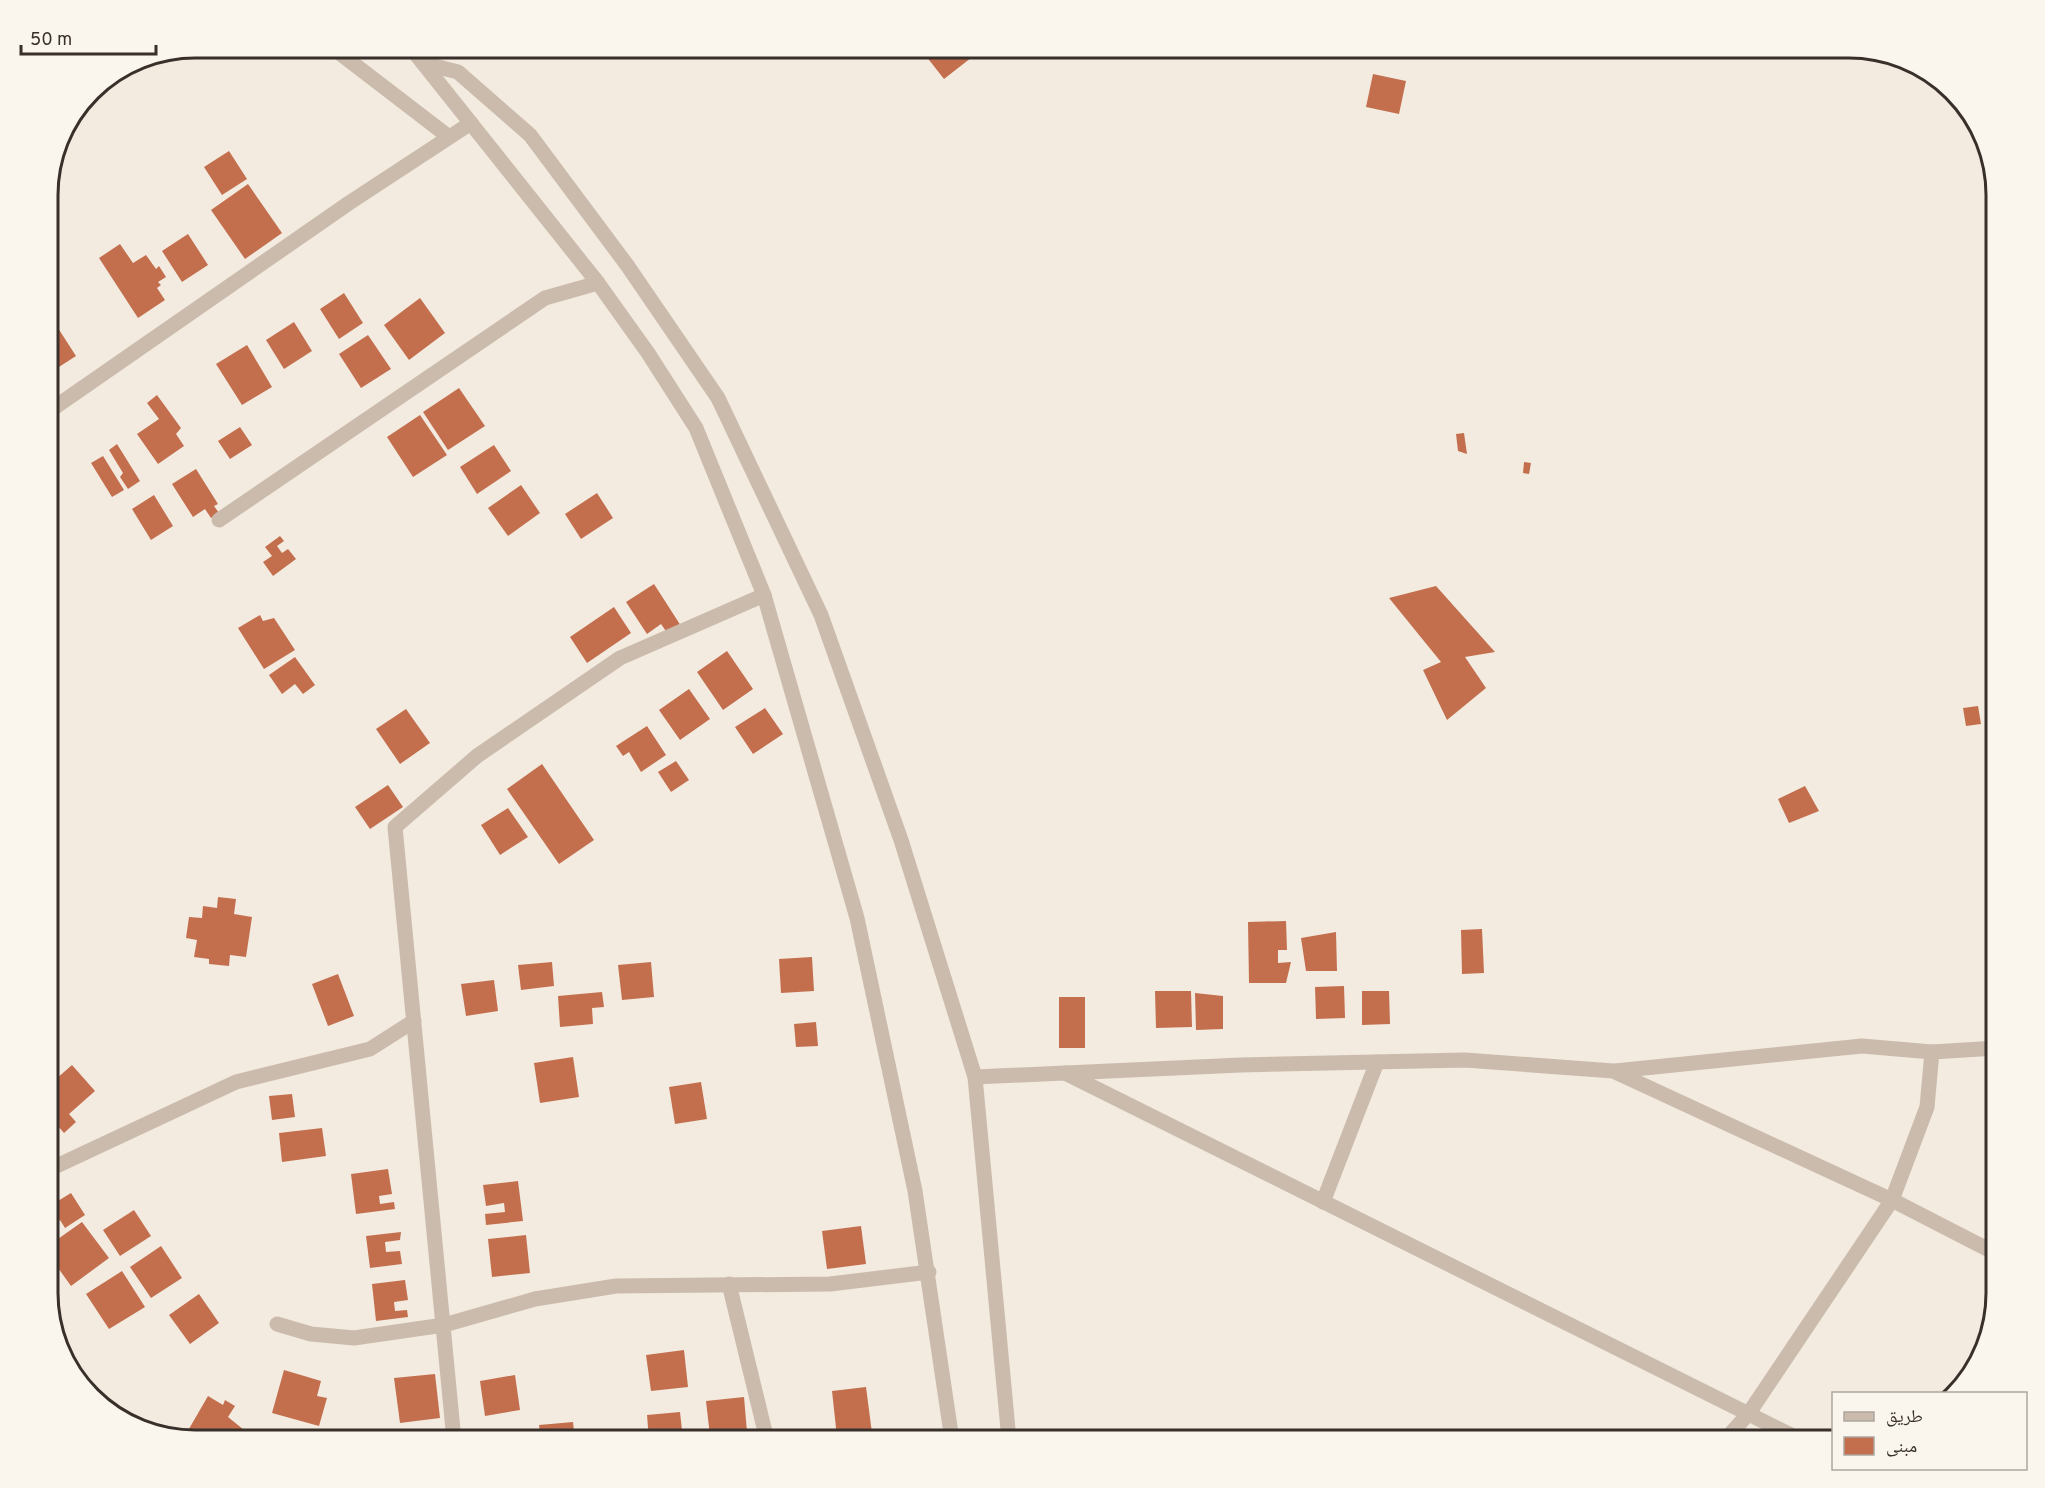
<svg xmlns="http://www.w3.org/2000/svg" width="2045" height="1488" viewBox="0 0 2045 1488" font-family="Overpass,'Noto Naskh Arabic',sans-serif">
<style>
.building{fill:#c36f4e}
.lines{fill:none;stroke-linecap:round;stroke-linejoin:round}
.minor{stroke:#cbbbac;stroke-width:15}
.rim{fill:none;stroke:#39302b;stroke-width:3}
</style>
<rect width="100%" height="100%" fill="#f3ebe0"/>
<!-- building -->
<g class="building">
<polygon points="926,48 972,48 976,54 944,79 922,51"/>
<polygon points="1373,74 1406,81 1399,114 1366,107"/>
<polygon points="229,151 247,179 222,195 204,167"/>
<polygon points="248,184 282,233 245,259 211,210"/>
<polygon points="188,234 208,265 182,282 162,251"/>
<polygon points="120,244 133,263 146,255 156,269 159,266 166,277 158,282 161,285 157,288 165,300 138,318 99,258"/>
<polygon points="344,293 363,323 339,339 320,309"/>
<polygon points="420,298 445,333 409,360 384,325"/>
<polygon points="294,322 312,351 284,369 266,340"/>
<polygon points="56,325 76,356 48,374 48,330"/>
<polygon points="368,335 391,369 361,388 339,354"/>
<polygon points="247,345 272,387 242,405 216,364"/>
<polygon points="459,388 485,426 448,450 423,412"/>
<polygon points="157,395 181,428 176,434 184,446 158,464 137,434 159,419 147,403"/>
<polygon points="420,415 447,455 413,477 387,437"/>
<polygon points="240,427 252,445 230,459 218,441"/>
<polygon points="1464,433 1467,454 1458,451 1456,434"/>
<polygon points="117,444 140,481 128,489 120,477 123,473 109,450"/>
<polygon points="494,445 511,471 477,494 460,467"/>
<polygon points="103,456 124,490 112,497 91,463"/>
<polygon points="1524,462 1531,463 1529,474 1523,473"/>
<polygon points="196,469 218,504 214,506 219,513 211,518 205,509 193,517 172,484"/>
<polygon points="521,485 540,513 508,536 488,508"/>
<polygon points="597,493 613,518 581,539 565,514"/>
<polygon points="154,495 173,526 151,540 132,509"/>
<polygon points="280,536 284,541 277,546 282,553 288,549 296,559 273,576 263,562 272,556 265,547"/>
<polygon points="654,584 681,626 668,634 661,624 647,634 626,602"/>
<polygon points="1436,586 1495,652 1465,657 1486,688 1447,720 1423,670 1441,662 1389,598"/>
<polygon points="614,607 631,633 587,663 570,637"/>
<polygon points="260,615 263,621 274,618 295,650 264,669 238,628"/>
<polygon points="727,651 753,689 723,710 697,672"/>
<polygon points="295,657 315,685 303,694 295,684 282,694 269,675"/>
<polygon points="689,689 710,719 680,740 659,710"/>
<polygon points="1978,706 1981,724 1966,726 1963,708"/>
<polygon points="765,708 783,734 753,754 735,727"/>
<polygon points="406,709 430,743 400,764 376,729"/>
<polygon points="647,726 666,755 641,772 629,752 623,756 616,746"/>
<polygon points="676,761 689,780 671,792 658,772"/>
<polygon points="542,764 594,840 559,864 507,789"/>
<polygon points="388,785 403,807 370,829 355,807"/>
<polygon points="1805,786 1819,811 1789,823 1778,799"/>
<polygon points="508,808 528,837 500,855 481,825"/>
<polygon points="218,897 236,899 234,914 252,917 246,957 230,955 229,966 209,964 209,959 194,957 197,940 186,938 189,917 202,918 203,906 217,908"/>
<polygon points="1286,921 1287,950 1278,950 1278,963 1291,962 1286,983 1249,983 1248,922"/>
<polygon points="1482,929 1484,973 1462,974 1461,930"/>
<polygon points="1336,932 1337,971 1306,971 1301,938"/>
<polygon points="812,957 814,991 781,993 779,959"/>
<polygon points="552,962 554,986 521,990 518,965"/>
<polygon points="651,962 654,997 622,1000 618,965"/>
<polygon points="338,974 354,1016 328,1026 312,984"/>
<polygon points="494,980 498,1011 466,1016 461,984"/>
<polygon points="1344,986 1345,1018 1316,1019 1315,987"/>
<polygon points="1155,991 1191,991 1192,1027 1156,1028"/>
<polygon points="1362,991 1389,991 1390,1024 1362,1025"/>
<polygon points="602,992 604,1007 592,1008 593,1024 560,1027 558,996"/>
<polygon points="1195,993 1223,996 1223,1029 1196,1030"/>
<rect x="1059" y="997" width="26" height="51"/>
<polygon points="816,1022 818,1046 796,1047 794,1024"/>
<polygon points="573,1057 579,1097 540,1103 534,1063"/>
<polygon points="72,1065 95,1091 69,1114 76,1122 64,1133 57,1125 48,1132 48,1086"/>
<polygon points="701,1082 707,1119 675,1124 669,1087"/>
<polygon points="292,1094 295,1117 272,1120 269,1096"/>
<polygon points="322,1128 326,1156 282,1162 279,1133"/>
<polygon points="388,1169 392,1194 379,1196 380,1204 394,1202 395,1209 356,1214 351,1174"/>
<polygon points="518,1181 523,1221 486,1225 485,1214 505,1212 504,1203 486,1206 483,1185"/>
<polygon points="71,1193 85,1215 65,1228 60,1220 50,1226 48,1207"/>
<polygon points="134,1210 151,1236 120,1256 103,1230"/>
<polygon points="82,1222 109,1258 71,1286 48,1254 48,1246"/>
<polygon points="861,1226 866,1264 827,1269 822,1231"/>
<polygon points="401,1232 400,1240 385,1242 386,1252 400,1251 402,1264 370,1268 366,1236"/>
<polygon points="526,1235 530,1273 492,1277 488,1239"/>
<polygon points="161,1246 182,1278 151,1298 130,1267"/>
<polygon points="122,1271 145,1307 109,1329 86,1294"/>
<polygon points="405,1280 408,1300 394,1302 395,1311 407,1310 408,1317 376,1321 372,1284"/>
<polygon points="199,1294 219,1323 190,1344 169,1315"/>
<polygon points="684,1350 688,1387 651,1391 646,1355"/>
<polygon points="284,1370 321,1381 317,1396 327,1398 319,1426 272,1413"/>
<polygon points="435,1374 440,1418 400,1423 394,1378"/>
<polygon points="515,1375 520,1410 485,1416 480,1381"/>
<polygon points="866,1387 872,1433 837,1437 832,1391"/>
<polygon points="208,1396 223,1405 225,1400 235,1406 228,1417 249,1434 246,1440 195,1440 186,1434"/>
<polygon points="744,1397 747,1432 710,1436 706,1401"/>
<polygon points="680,1412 683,1440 649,1440 647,1415"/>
<polygon points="573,1422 575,1440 541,1440 539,1425"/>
<polygon points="523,1429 524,1440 487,1440 486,1434"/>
<polygon points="438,1435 439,1440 404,1440 404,1439"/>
</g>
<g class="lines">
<!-- minor -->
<g class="minor">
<polyline points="333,48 449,137"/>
<polyline points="411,48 598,283 648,353 696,428 764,595 857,918 915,1191 952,1440"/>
<polyline points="423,63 458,72 530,135 627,265 718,398 821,615 901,840 975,1077 1009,1440"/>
<polyline points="48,412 349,203 471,123"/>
<polyline points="219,520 545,298 598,283"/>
<polyline points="1615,1071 1862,1046 1932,1052"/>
<polyline points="1065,1073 1801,1440"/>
<polyline points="975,1077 1241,1065 1465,1060 1613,1071 1892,1200 1997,1254"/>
<polyline points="48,1170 236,1082 370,1049 414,1021"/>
<polyline points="1323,1202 1377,1062"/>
<polyline points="729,1284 767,1440"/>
<polyline points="277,1324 311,1334 354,1338 444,1325 535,1299 616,1286 830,1284 929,1272"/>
<polyline points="454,1440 395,827 477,756 620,658 764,595"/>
<polyline points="1725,1440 1749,1413 1892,1200 1927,1107 1932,1052 1997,1048"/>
</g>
</g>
<!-- crop -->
<path d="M0 0H2045V1488H0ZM195 58H1849A137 137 0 0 1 1986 195V1293A137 137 0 0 1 1849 1430H195A137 137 0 0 1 58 1293V195A137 137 0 0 1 195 58Z" fill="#faf5ed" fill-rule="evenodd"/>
<path class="rim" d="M195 58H1849A137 137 0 0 1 1986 195V1293A137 137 0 0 1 1849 1430H195A137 137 0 0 1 58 1293V195A137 137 0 0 1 195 58Z"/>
<!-- legend -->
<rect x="1832" y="1392" width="195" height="78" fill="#faf5ed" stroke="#ada69f" stroke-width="1.5"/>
<rect x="1844" y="1412" width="30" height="9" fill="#cbbbac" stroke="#ada69f" stroke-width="1.5"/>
<text x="1886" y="1422" font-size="18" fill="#39302b">طريق</text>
<rect x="1844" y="1437" width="30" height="18" fill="#c36f4e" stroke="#ada69f" stroke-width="1.5"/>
<text x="1886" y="1452" font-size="18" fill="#39302b">مبنى</text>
<!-- scale -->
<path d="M21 45v9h135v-9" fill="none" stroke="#39302b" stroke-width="3"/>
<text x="30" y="45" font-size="18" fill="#39302b" stroke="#faf5ed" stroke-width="4.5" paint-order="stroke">50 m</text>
</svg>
